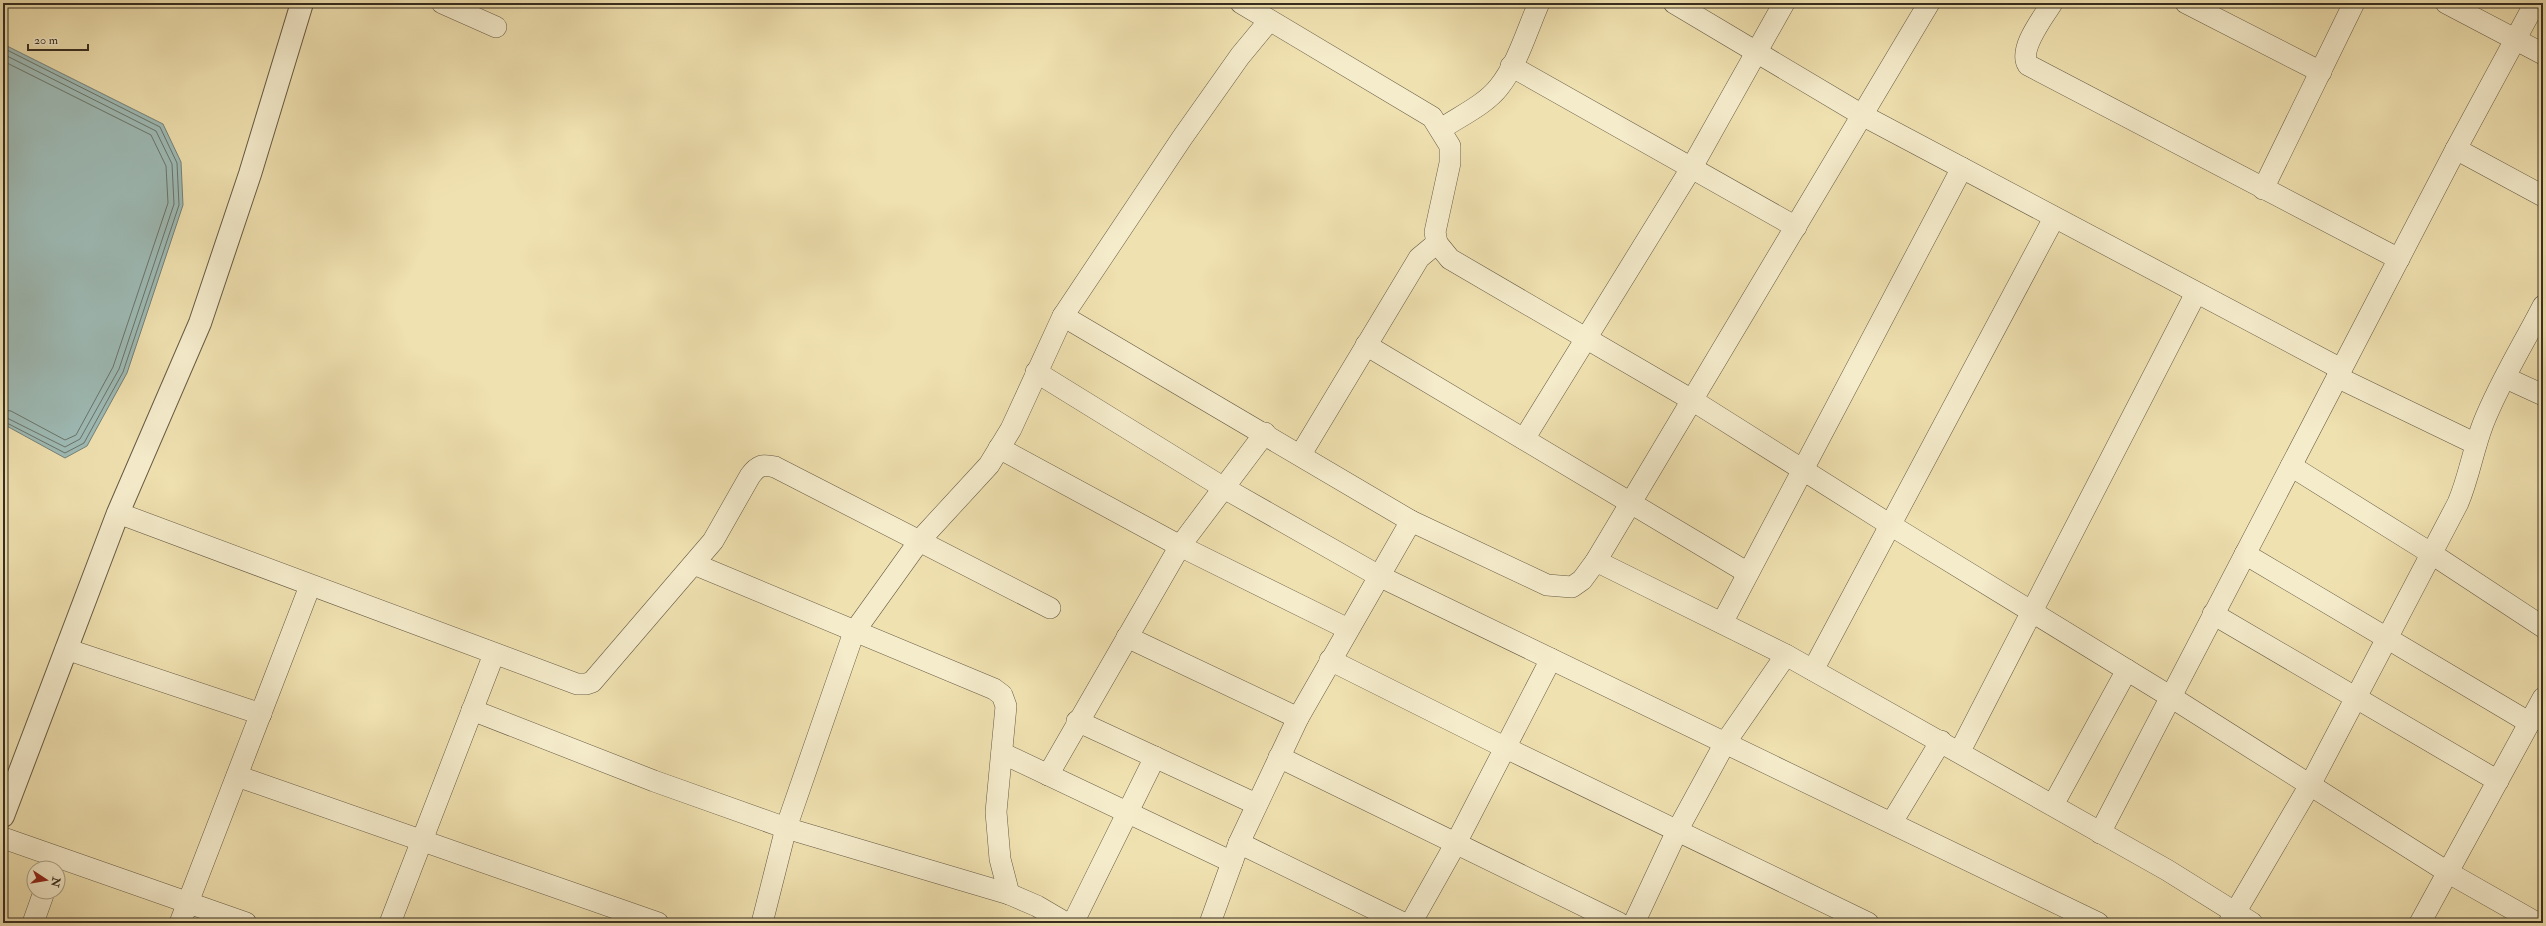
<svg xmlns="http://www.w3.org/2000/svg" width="2546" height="926" viewBox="0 0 2546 926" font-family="'IM FELL Double Pica',serif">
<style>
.water{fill:#9ebbb6;stroke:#75827a}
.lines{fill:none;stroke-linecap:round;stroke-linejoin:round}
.shore{stroke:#6a746b;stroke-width:1}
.minor-casing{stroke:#655a44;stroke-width:22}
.tertiary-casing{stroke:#655a44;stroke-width:24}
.minor{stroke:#f5eccc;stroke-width:21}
.tertiary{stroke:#f5eccc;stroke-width:22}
</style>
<rect width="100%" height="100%" fill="#f0e1b0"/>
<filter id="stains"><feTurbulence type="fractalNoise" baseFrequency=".005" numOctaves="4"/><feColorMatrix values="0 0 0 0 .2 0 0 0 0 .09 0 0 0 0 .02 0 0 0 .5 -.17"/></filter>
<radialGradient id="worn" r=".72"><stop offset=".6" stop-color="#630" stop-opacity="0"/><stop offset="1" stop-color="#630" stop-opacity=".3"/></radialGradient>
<!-- water -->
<polygon class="water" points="3,44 163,124 181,162 183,205 127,373 87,446 65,458 3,424"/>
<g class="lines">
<!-- shore -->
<g class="shore">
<polyline points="3,48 160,127 177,163 179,205 123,372 84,443 65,453 3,421"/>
<polyline points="3,54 156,131 172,164 174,204 119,369 80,439 65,447 3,416"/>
<polyline points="3,61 151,135 166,166 168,203 113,367 76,435 65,440 11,411 3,410"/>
</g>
<!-- minor casing -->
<g class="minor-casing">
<g id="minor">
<polyline points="442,3 496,27"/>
<polyline points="1241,3 1432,117 1450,146 1450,163 1435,232 1437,243 1450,259 1692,400 1892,526 2171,697 2449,873 2537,923"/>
<polyline points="1674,3 1862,115 2341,369"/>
<path d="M2052,3C2043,18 2018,49 2028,65L2399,259"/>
<polyline points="2186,3 2321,72"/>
<polyline points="2446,3 2543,54"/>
<polyline points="1511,66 1796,227"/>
<path d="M1441,129C1460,116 1485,105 1499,87C1518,63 1527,30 1539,3"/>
<polyline points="2456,149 2543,196"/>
<polyline points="2263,189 2354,3"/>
<polyline points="1063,316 1411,521 1547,585 1572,587 1582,580 1596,561 1929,3"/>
<polyline points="1366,345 1748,573"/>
<polyline points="1036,372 1224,488 1379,576 2098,923"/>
<polyline points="2337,377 2476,444"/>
<polyline points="2506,378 2543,395"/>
<polyline points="1524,439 1692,167 1784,3"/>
<polyline points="999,448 1180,546 1348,629"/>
<polyline points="1301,454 1419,258 1437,243"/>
<polyline points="2291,466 2432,554 2543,627"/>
<path d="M118,513L577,684H586L592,682L713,541L750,476C758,465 763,464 775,467L1050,608"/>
<polyline points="2245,554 2530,723"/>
<polyline points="1596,561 1786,655 2167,870 2252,923"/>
<polyline points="694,564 994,689 1002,695 1006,706 996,812 1000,859 1009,894"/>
<polyline points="2213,614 2498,781"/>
<polyline points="1722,623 1962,168"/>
<polyline points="1127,637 1298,718"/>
<polyline points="66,649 261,714"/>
<polyline points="1330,660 1506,748 1868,923"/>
<polyline points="1813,670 2054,218"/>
<polyline points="472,710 654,781 786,828 1009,894 1037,906 1066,923"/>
<polyline points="1077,721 1256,804"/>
<polyline points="1960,751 2196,293"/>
<polyline points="1002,753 1232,862"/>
<polyline points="1279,757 1619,923"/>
<polyline points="1048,775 1180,546 1265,433"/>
<polyline points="237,776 658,923"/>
<polyline points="2053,805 2127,670"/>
<polyline points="1892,822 1941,741"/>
<polyline points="2100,833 2456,149 2535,3"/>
<polyline points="3,838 246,923"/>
<polyline points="1239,843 1403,923"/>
<polyline points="33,923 44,892"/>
<polyline points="180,923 310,586"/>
<polyline points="390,923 494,654"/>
<polyline points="762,923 786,828 854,632 920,540 989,465 1011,429 1063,316 1182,138 1240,56 1269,21"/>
<polyline points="1073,923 1155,757"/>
<polyline points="1210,923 1239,843 1298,718 1411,521"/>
<polyline points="1411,923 1456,843 1551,659"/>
<polyline points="1634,923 1677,831 1725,743 1786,655"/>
<path d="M2229,923L2310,785L2458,503C2469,477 2473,450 2483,424C2499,383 2523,345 2543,306"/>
<polyline points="2420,923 2543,698"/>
</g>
</g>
<!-- tertiary casing -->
<g class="tertiary-casing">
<polyline id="tertiary" points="3,816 118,513 200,323 250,174 302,3"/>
</g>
<!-- minor -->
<use href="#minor" class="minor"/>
<!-- tertiary -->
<use href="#tertiary" class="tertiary"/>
</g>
<!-- margin -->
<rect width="2546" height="926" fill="none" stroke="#f0e1b0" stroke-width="16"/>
<rect x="4" y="4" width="2538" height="918" fill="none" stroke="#372d20" stroke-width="2"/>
<rect x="8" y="8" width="2530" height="910" fill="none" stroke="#372d20"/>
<!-- north arrow -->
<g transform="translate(46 880) rotate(102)"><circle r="19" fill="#f5eccc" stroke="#a9a087"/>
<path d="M0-3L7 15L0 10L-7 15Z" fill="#8f2418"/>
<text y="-6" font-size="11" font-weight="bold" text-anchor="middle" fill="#372d20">N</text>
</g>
<!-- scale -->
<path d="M28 44v6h60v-6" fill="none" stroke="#372d20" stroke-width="2"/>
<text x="34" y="44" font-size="12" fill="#372d20" stroke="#f5eccc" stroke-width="3" paint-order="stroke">20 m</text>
<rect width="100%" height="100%" filter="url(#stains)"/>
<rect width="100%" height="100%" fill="url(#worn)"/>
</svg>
